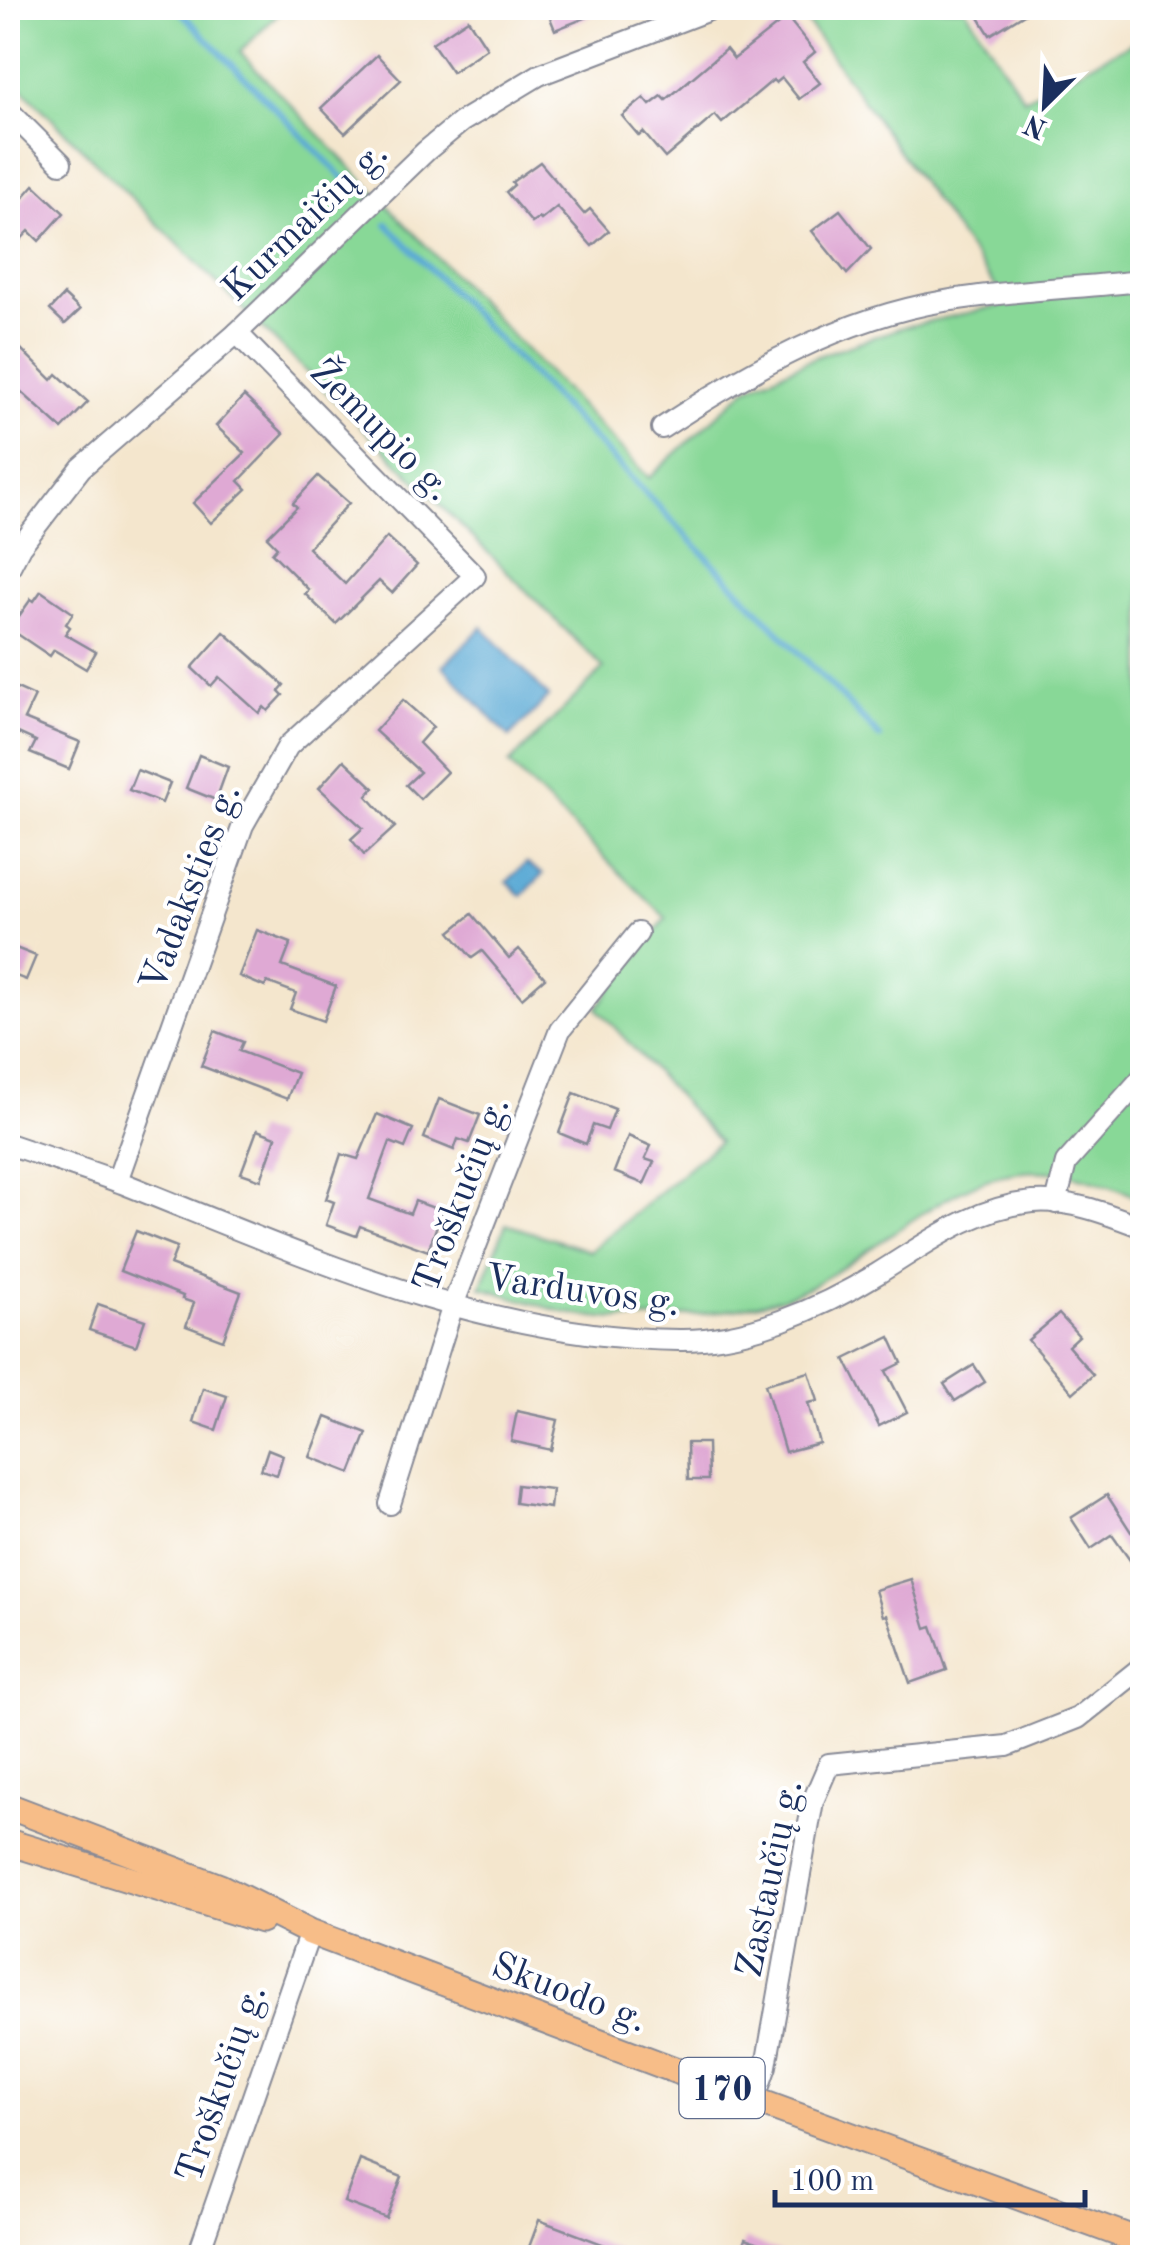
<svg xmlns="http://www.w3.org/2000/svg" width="1150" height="2265" viewBox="0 0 1150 2265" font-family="'Old Standard TT',serif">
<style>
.green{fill:#88d897;stroke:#52847a;stroke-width:2.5}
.water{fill:#5baad5;stroke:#3b6c9a;stroke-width:2.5}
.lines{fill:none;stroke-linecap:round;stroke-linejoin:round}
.stream{stroke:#5baad5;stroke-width:6}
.building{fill:#dfa9d4}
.minor-casing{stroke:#888a96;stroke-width:24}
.major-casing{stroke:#888a96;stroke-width:29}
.minor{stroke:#fff;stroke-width:20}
.major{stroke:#f7bd88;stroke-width:25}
.labels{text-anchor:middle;stroke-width:8;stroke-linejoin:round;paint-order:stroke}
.shield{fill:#fff;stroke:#5f6d8e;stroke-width:2.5}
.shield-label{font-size:35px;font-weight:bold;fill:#1b2f5e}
.street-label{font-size:38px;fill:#1b2f5e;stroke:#fff}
</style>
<rect width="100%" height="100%" fill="#fff"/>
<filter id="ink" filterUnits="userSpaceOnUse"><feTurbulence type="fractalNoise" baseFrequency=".01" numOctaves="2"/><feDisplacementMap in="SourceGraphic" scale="20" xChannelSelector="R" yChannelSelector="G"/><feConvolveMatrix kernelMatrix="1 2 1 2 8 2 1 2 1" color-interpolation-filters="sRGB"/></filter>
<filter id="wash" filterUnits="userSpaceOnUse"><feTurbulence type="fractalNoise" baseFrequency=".0048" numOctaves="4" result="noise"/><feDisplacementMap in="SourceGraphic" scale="40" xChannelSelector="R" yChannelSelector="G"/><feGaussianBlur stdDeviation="2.25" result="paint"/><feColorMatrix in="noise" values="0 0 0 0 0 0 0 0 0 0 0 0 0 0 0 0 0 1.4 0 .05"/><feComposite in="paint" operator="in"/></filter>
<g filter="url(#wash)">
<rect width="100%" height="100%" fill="#f4e6cd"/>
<!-- green -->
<path class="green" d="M8,8H284L240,52L649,478L747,388L818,356L900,328L1008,304L797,8H965L1024,99L1139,39L1142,45V1199C1015,1142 971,1180 865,1252C836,1272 807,1292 772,1301C712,1316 628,1326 568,1313C539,1306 510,1296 481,1287L506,1224L590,1251L719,1142L597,1008L666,918L509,764L604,668L8,75Z"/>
<!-- water -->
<g class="water">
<polygon points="482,627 549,697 509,737 443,666"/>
<polygon points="526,863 543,874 522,896 507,882"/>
</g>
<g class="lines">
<!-- stream -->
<g class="stream">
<polyline points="177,8 354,189"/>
<polyline points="387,224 880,737"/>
</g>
</g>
<g id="blocks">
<!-- building -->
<g class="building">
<polygon points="546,8 608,8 608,9 555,30"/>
<polygon points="973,8 1034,8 990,35"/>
<polygon points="787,17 815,52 803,62 820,83 799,99 782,78 776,83 773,80 722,123 715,115 665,158 643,132 639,136 622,116 644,98 650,105 662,96 666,100 726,49 734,59"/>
<polygon points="468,19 487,48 452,72 432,43"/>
<polygon points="377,55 401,80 345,133 321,108"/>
<polygon points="540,162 584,214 590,209 609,231 592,246 557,207 541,220 539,218 532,223 506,192 514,185 512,182"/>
<polygon points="34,185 64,213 39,241 29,231 8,253 8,215"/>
<polygon points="840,210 871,249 847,274 812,231"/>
<polygon points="64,295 80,310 65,324 50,310"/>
<polygon points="18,346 52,380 57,374 88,402 62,429 16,387 8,395 8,356"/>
<polygon points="244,396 284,434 239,481 247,489 211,523 193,503 245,453 216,426"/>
<polygon points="318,476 349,503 308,548 345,584 387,537 417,565 392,593 379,581 336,624 305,594 309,590 272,553 277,547 267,537 297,507 293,503"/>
<polygon points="41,591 73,613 66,624 70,627 65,634 96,652 86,669 54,650 50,656 10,629 31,599 34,601"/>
<polygon points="224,632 284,685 279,691 283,695 268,711 264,707 259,713 219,677 211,686 192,668"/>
<polygon points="8,684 35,696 24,719 80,742 69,769 30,753 36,741 18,733 8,758"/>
<polygon points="403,700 433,727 419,743 447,772 420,799 406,785 420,772 375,731"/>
<polygon points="199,755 228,767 216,800 186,788"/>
<polygon points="344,760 374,788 367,796 395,827 364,855 351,839 363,828 319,788"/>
<polygon points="137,770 170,783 162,803 129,790"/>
<polygon points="472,914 509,958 519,949 545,978 522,998 482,951 472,958 450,932"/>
<polygon points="257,930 291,943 282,966 336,986 323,1021 290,1009 296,993 267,982 265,987 239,976"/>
<polygon points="8,945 36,956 26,980 8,973"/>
<polygon points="215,1031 243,1042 239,1051 297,1073 287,1099 201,1066"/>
<polygon points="574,1093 615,1109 607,1130 593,1125 586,1144 559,1133"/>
<polygon points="439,1099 480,1115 469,1143 458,1139 454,1150 424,1138"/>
<polygon points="377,1114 413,1129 405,1148 390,1142 369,1199 410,1214 415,1201 442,1211 428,1251 360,1226 356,1236 326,1225 334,1202 326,1199 341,1154 358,1159"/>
<polygon points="257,1130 276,1137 261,1180 241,1173"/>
<polygon points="628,1136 651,1146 645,1159 654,1162 644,1184 614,1172"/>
<polygon points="136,1231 177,1247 170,1265 241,1292 223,1340 186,1326 194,1303 182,1299 183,1296 120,1271"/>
<polygon points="98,1304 145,1320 136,1346 89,1330"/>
<polygon points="1059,1314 1079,1336 1068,1346 1093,1375 1073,1393 1028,1340"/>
<polygon points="890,1337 902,1363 886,1371 907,1412 879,1426 845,1359"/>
<polygon points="974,1365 985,1382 955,1401 944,1384"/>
<polygon points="809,1372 818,1401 808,1403 819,1443 785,1452 765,1384"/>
<polygon points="203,1388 227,1396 216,1430 193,1422"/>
<polygon points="517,1411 558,1420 551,1450 511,1441"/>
<polygon points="326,1417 367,1433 351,1473 310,1457"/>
<polygon points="687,1443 707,1443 708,1480 688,1480"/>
<polygon points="268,1449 283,1455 277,1475 261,1470"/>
<polygon points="517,1485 552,1489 550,1508 515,1503"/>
<polygon points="1107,1495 1131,1532 1142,1524 1142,1577 1112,1535 1091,1549 1071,1518"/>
<polygon points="911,1579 926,1628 932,1626 947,1670 910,1683 887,1615 883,1616 875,1590"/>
<polygon points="360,2160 402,2177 386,2218 344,2202"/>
<polygon points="539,2220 634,2256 634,2258 525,2258"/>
<polygon points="745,2239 790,2256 790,2258 738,2258"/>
</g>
</g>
</g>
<g filter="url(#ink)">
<use href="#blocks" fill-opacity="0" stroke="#888a96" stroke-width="2.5"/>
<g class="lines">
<!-- minor casing -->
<g class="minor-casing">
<g id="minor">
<polyline points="8,110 61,163"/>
<path d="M662,428C748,371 841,318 945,301C1010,290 1077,288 1142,281"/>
<polyline points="8,570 20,547 81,468 237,333 426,151 461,122 539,75 714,8"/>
<path d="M8,1144C46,1157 84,1169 122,1183C301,1254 482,1338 679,1340C746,1341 820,1309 877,1274C926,1244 973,1207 1033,1202C1071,1199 1108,1214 1142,1227"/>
<polyline points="117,1181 243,825 288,746 475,576 237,333"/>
<polyline points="1056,1203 1066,1163 1142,1078"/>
<polyline points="390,1504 453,1305 560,1030 638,933"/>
<polyline points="754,2100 766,2066 813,1801 829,1764 1007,1746 1078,1718 1142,1667"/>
<polyline points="197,2258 310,1932"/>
</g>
</g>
<!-- major casing -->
<g class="major-casing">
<g id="major">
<polyline points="8,1806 220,1887 310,1932 754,2100 1142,2242"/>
<polyline points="8,1842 261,1920"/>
</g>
</g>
<!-- minor -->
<use href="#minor" class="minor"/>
<!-- major -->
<use href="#major" class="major"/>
</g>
</g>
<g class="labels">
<!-- shield labels -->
<rect class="shield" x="679.5" y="2058" width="85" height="60" rx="8"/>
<g class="shield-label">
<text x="722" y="2100">170</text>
</g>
<!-- street labels -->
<g class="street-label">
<text transform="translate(304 220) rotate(-44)" y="13">Kurmaičių g.</text>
<text transform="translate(382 429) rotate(45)" y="13">Žemupio g.</text>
<text transform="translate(189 887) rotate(-69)" y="13">Vadaksties g.</text>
<text transform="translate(460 1194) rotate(-69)" y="13">Troškučių g.</text>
<text transform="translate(583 1289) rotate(8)" y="13">Varduvos g.</text>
<text transform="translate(768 1878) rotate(-78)" y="13">Zastaučių g.</text>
<text transform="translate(570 1991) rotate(21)" y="13">Skuodo g.</text>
<text transform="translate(220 2083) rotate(-71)" y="13">Troškučių g.</text>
</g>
</g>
<!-- margin -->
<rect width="1150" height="2265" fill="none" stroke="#fff" stroke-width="40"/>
<!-- north arrow -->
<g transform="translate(1045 105) rotate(204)" stroke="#ffffff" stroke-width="8" paint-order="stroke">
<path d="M0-8L18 38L0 25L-18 38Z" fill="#1b2f5e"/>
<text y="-15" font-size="28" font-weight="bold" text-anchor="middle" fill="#1b2f5e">N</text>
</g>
<!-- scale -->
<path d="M775 2190v15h310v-15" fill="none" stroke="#1b2f5e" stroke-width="5"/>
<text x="790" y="2190" font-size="30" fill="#1b2f5e" stroke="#ffffff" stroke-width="8" paint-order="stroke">100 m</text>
</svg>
